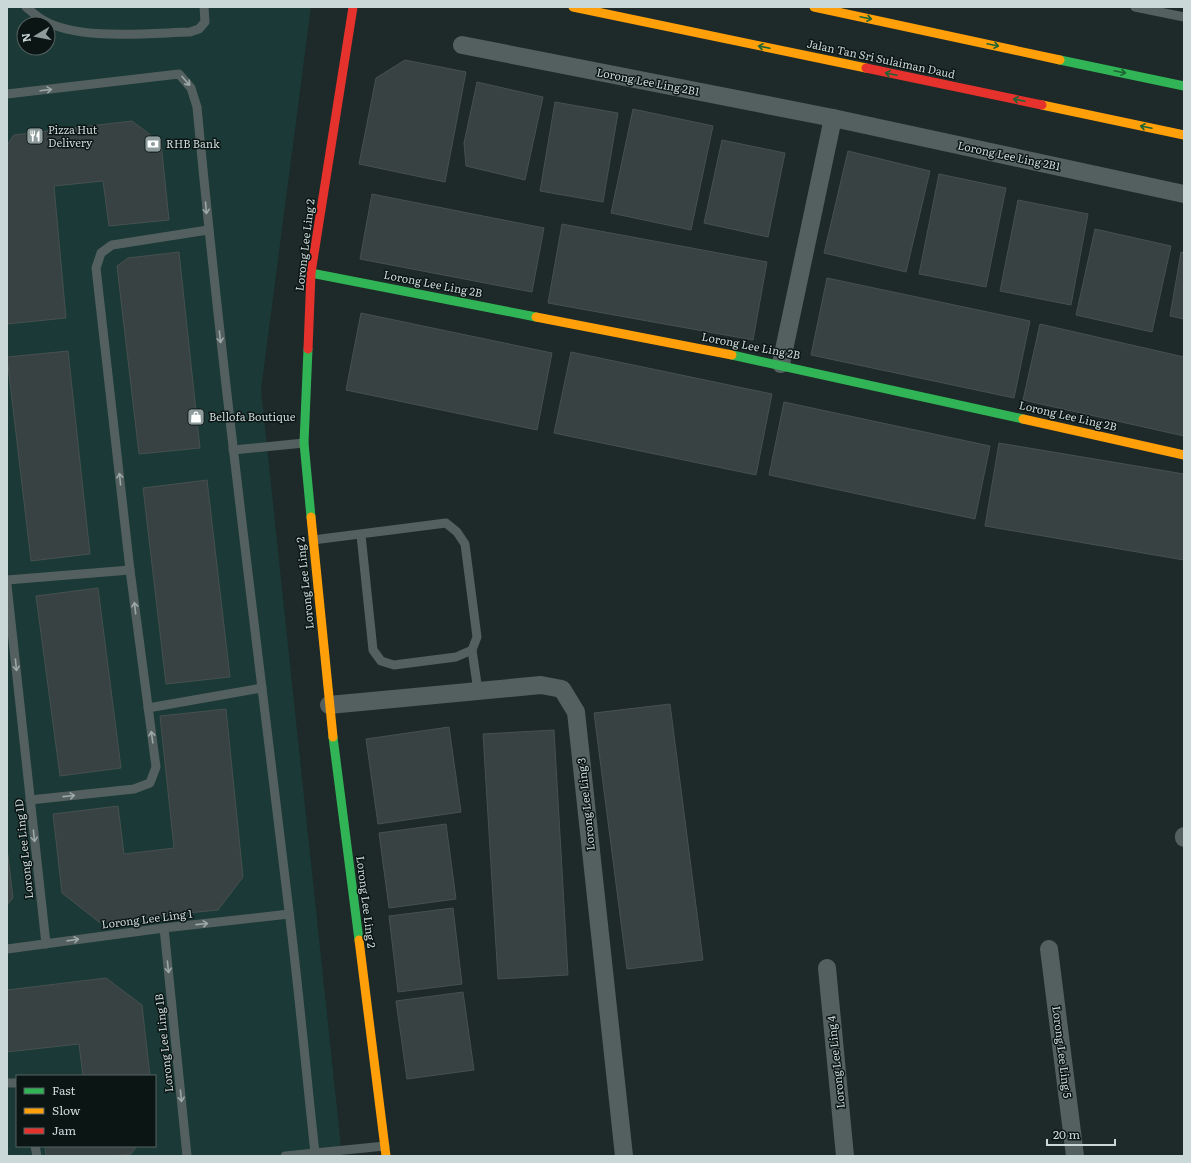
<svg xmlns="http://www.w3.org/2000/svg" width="1191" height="1163" viewBox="0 0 1191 1163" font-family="Literata,serif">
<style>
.built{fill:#1a3937;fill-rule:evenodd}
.building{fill:#384242;stroke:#46504f}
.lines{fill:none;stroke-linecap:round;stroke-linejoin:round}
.lane{stroke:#54605f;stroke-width:9}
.street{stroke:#54605f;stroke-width:18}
.fast{stroke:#30b455;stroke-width:9}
.slow{stroke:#ff9f0a;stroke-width:9}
.jam{stroke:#e5322d;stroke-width:9}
.oneway{stroke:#1e6434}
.oneway2{stroke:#9ba8a7}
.labels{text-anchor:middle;stroke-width:3;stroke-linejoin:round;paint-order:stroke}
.street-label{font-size:11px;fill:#cad8d7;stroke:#0b1514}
.poi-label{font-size:11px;fill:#cad8d7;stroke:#0b1514;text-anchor:start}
</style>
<rect width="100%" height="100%" fill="#1d2a29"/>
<!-- built -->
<path class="built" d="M7,7H311L261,390L342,1156H7ZM24,24H48V48H24ZM17,1076H155V1146H17Z"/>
<!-- building -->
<g class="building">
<polygon points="405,60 466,72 445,182 359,164 376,78"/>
<polygon points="477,82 543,97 525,180 466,166 464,143"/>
<polygon points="555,102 618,113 603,202 540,191"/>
<polygon points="633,109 713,126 691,230 611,213"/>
<polygon points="132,121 161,143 169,220 109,226 103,181 54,186 66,318 7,324 7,145 14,135"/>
<polygon points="722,140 785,153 768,237 704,223"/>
<polygon points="848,151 930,171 906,272 824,253"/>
<polygon points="939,174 1006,188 986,287 919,274"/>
<polygon points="372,194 544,228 532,292 360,259"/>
<polygon points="1018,200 1088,214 1071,305 1000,291"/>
<polygon points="562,224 767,262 753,340 548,303"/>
<polygon points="1095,229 1171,246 1152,332 1076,315"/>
<polygon points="179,252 200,448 139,454 117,266 128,258"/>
<polygon points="1181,252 1184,253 1184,319 1170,316"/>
<polygon points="827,278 1030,321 1014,398 811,355"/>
<polygon points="361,313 552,353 537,430 346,390"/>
<polygon points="1040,324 1184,357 1184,436 1023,400"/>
<polygon points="68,351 90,554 31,561 7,357"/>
<polygon points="571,352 772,394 756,475 554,433"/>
<polygon points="784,402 990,446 975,519 769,475"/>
<polygon points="999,443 1184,474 1184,560 985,526"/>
<polygon points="207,480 230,677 166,684 143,488"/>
<polygon points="98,588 121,768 60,776 36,596"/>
<polygon points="670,704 703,960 627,969 594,713"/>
<polygon points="226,709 243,877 218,910 99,922 62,893 53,814 118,806 124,854 174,848 160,716"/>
<polygon points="449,727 461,812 378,824 366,739"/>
<polygon points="554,730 568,975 498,979 483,734"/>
<polygon points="446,824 456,899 389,908 379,833"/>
<polygon points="7,848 13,898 7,905"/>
<polygon points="453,908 462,984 398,992 389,916"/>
<polygon points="106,978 142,1005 150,1076 83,1076 79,1044 7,1052 7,990"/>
<polygon points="463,992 474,1070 407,1079 396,1001"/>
<polygon points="45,1146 137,1146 131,1154 111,1156 46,1156"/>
</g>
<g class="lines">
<!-- lane -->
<g class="lane">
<path d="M26,7C31,11 37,17 43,20C78,41 150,33 190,32L199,29L205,22L204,7"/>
<polyline points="1135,7 1184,17"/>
<path d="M7,94L179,74L191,88L197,107C222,375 257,643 289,911C299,991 306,1072 315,1153"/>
<polyline points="233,450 304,443"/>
<polyline points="313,540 446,523 457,532 465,544 477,637 472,650 456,657 394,665 381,661 373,650 361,535"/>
<polyline points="7,580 130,570"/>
<polyline points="7,585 46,944"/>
<polyline points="472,650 478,691"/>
<polyline points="148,708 262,688"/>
<polyline points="30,800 134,789 150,783 156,767 130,570 96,268 101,253 112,245 208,230"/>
<polyline points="164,928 187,1156"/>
<polyline points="7,949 164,928 289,914"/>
<polyline points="7,1083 17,1083"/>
<polyline points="35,1146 37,1156"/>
<polyline points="285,1156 385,1146"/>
</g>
<!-- street -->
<g class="street">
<polyline points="462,45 833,118 1184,194"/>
<polyline points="781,364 833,118"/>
<polyline points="329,705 541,685 562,689 576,712 624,1156"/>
<polyline points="1184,836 1184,838"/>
<polyline points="1049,949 1075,1156"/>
<polyline points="827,968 845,1156"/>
</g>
<!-- fast -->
<g class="fast">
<polyline points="1060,60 1184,86"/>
<polyline points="311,273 536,317"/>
<polyline points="308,349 304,443 311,517"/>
<polyline points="732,355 1023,419"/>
<polyline points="333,737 359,940"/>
</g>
<!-- slow -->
<g class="slow">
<polyline points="573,7 866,68"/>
<polyline points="814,7 1060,60"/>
<polyline points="1042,105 1184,135"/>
<polyline points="536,317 732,355"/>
<polyline points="1023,419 1184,455"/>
<polyline points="311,517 333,737"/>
<polyline points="359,940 386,1156"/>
</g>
<!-- jam -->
<g class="jam">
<polyline points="866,68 1042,105"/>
<polyline points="308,349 311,273 353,7"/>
</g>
</g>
<!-- one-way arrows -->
<defs><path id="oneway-shaft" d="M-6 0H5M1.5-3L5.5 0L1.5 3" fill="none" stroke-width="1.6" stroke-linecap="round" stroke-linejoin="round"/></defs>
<g class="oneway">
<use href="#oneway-shaft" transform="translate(866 18) rotate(12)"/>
<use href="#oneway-shaft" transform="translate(993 45) rotate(12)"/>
<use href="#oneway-shaft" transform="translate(764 47) rotate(-168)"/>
<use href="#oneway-shaft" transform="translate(1120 72) rotate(12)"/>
<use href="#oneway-shaft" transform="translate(891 74) rotate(-168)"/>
<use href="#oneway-shaft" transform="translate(1019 100) rotate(-168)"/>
<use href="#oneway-shaft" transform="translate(1146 127) rotate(-168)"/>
</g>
<g class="oneway2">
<use href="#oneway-shaft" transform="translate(186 81) rotate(49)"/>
<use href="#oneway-shaft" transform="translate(46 90) rotate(-7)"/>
<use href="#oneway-shaft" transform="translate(206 208) rotate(85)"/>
<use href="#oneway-shaft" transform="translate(220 337) rotate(84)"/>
<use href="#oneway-shaft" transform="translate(120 479) rotate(-96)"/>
<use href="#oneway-shaft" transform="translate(135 608) rotate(-97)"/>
<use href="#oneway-shaft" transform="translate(16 665) rotate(84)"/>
<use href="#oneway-shaft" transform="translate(152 737) rotate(-98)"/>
<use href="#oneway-shaft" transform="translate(69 796) rotate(-6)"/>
<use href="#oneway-shaft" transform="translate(34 836) rotate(84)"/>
<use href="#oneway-shaft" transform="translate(202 924) rotate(-6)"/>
<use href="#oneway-shaft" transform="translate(73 940) rotate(-8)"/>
<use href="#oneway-shaft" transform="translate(168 967) rotate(84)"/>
<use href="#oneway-shaft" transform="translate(181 1096) rotate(84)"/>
</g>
<!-- icons -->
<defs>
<g id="restaurant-square" transform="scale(0.9)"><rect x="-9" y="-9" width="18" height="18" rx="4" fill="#8d9b9a" stroke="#0b1514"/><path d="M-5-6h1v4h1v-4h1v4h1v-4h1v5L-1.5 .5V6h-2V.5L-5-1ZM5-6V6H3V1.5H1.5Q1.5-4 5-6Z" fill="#fff"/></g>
<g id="bank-square" transform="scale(0.9)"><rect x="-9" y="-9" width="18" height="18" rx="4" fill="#8d9b9a" stroke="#0b1514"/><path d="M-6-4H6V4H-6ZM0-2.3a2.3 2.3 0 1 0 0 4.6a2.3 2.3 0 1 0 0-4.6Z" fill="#fff"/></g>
<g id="shop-square" transform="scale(0.9)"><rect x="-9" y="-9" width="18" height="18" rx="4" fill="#8d9b9a" stroke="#0b1514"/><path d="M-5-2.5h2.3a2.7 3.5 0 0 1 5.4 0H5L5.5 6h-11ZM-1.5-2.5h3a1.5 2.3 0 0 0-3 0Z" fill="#fff"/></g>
</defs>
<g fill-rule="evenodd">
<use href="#restaurant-square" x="35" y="136"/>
<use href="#bank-square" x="153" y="144"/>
<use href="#shop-square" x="196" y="417"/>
</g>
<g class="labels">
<!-- street labels -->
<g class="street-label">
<text transform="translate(881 59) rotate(12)" y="4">Jalan Tan Sri Sulaiman Daud</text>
<text transform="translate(648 82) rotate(11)" y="4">Lorong Lee Ling 2B1</text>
<text transform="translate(1009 156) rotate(12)" y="4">Lorong Lee Ling 2B1</text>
<text transform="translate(305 245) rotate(-83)" y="4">Lorong Lee Ling 2</text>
<text transform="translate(433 284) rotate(11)" y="4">Lorong Lee Ling 2B</text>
<text transform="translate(751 346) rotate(11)" y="4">Lorong Lee Ling 2B</text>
<text transform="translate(1068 416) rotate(13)" y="4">Lorong Lee Ling 2B</text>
<text transform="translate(305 583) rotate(-96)" y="4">Lorong Lee Ling 2</text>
<text transform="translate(586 804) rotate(-96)" y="4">Lorong Lee Ling 3</text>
<text transform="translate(24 849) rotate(-96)" y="4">Lorong Lee Ling 1D</text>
<text transform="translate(366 902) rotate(83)" y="4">Lorong Lee Ling 2</text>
<text transform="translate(147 919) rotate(-7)" y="4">Lorong Lee Ling 1</text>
<text transform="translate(164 1043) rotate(-96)" y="4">Lorong Lee Ling 1B</text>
<text transform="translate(1062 1052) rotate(83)" y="4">Lorong Lee Ling 5</text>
<text transform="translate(836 1062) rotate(-96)" y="4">Lorong Lee Ling 4</text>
</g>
<!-- poi labels -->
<g class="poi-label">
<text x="48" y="134">Pizza Hut<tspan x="48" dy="13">Delivery</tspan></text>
<text x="166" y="148">RHB Bank</text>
<text x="209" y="421">Bellofa Boutique</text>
</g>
</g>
<!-- border -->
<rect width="1191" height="1163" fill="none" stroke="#cad8d7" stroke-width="16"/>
<!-- legend -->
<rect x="16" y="1075" width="140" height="72" fill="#0b1514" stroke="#576362"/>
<rect x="24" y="1088" width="20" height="6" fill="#30b455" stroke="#576362"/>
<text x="52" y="1095" font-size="12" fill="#cad8d7">Fast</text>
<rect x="24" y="1108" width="20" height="6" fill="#ff9f0a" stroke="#576362"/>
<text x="52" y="1115" font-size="12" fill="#cad8d7">Slow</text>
<rect x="24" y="1128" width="20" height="6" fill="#e5322d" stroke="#576362"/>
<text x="52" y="1135" font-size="12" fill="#cad8d7">Jam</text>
<!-- north arrow -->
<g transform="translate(36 36) rotate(260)"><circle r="19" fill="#0b1514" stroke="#576362"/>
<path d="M0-3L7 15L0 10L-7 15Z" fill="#8d9b9a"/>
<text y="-6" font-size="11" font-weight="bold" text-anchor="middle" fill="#cad8d7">N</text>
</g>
<!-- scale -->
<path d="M1047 1139v6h68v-6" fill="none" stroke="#cad8d7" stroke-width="2"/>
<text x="1053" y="1139" font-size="12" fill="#cad8d7" stroke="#0b1514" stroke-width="3" paint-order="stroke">20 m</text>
</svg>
